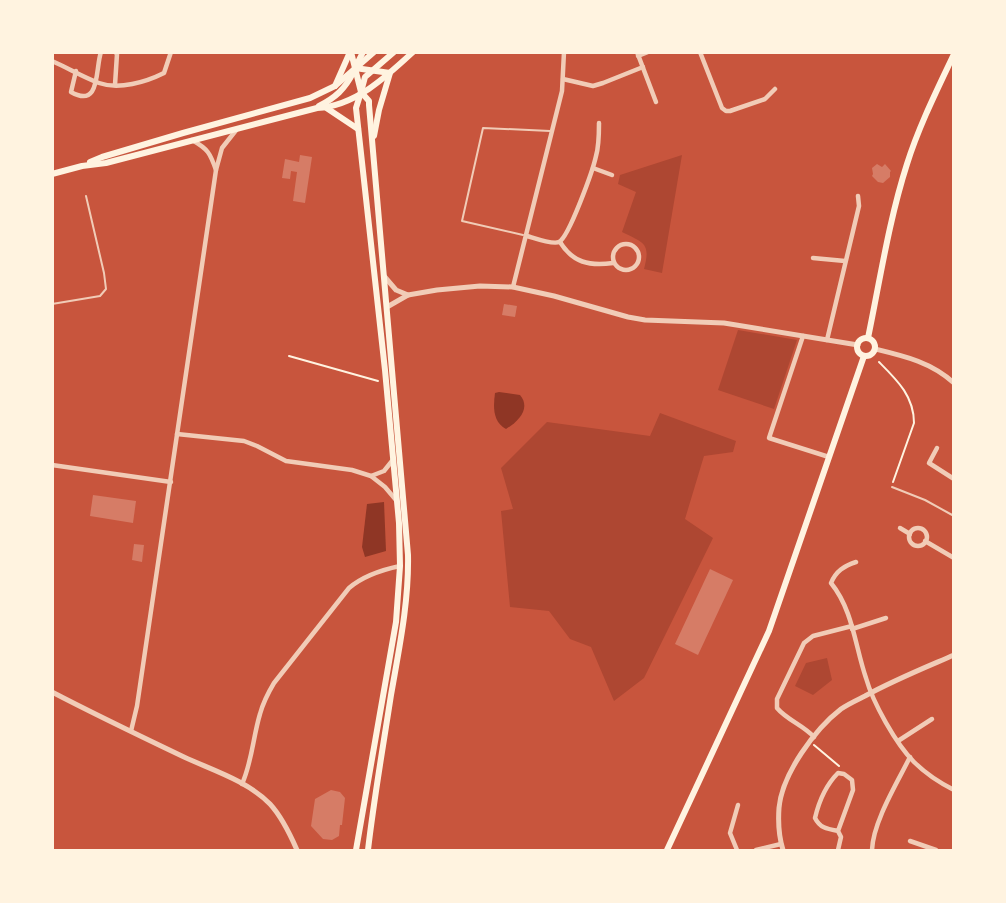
<svg xmlns="http://www.w3.org/2000/svg" width="1006" height="903" viewBox="0 0 1006 903" font-family="'Source Sans 3',sans-serif">
<style>
.green{fill:#ae4732}
.water{fill:#8f3625}
.building{fill:#d67c66}
.lines{fill:none;stroke-linecap:round;stroke-linejoin:round}
.path{stroke:#fff3e0;stroke-width:2}
.service{stroke:#f1ccb7;stroke-width:2}
.minor{stroke:#f1ccb7;stroke-width:4.5}
.tertiary{stroke:#f1ccb7;stroke-width:5}
.secondary{stroke:#fff3e0;stroke-width:6}
.primary{stroke:#fff3e0;stroke-width:6}
</style>
<rect width="100%" height="100%" fill="#c8553d"/>
<!-- green -->
<g class="green">
<path d="M682,155L662,273L644,269C651,243 644,243 622,232L636,192L618,184L620,175Z"/>
<polygon points="738,330 797,340 774,409 718,390"/>
<polygon points="660,413 736,441 733,452 704,456 685,519 713,538 644,678 614,701 591,647 570,639 549,611 510,607 501,511 513,509 501,468 547,422 650,436"/>
<polygon points="827,658 832,680 813,695 795,686 806,663"/>
</g>
<!-- water -->
<g class="water">
<path d="M499,392L520,395C531,408 519,421 506,429C493,422 493,408 495,393Z"/>
<polygon points="384,502 386,551 365,557 362,547 367,504"/>
</g>
<!-- building -->
<g class="building">
<polygon points="300,155 312,157 305,203 293,201 297,172 291,171 290,179 282,178 285,159 299,162"/>
<polygon points="877,164 882,167 885,164 891,171 890,172 890,177 883,183 878,182 872,176 873,174 872,168"/>
<polygon points="504,304 517,306 515,317 502,315"/>
<polygon points="93,495 136,501 133,523 90,516"/>
<polygon points="134,544 144,545 142,562 132,560"/>
<polygon points="710,569 733,580 698,655 675,644"/>
<polygon points="331,790 340,792 345,798 342,825 340,825 339,836 332,840 323,839 311,826 315,799"/>
</g>
<g class="lines">
<!-- path -->
<g class="path">
<polyline points="289,356 378,381"/>
<path d="M879,362C897,380 914,396 914,423L893,482"/>
<polyline points="814,745 839,766"/>
</g>
<!-- service -->
<g class="service">
<polyline points="523,235 462,221 483,128 550,131"/>
<polyline points="52,304 100,296 106,289 104,273 86,196"/>
<polyline points="892,487 925,500 954,516"/>
</g>
<!-- minor -->
<g class="minor">
<polyline points="115,52 117,54 115,85"/>
<polyline points="637,52 656,102"/>
<polyline points="700,52 722,108 726,111 730,111 765,99 775,89"/>
<polyline points="638,56 648,52"/>
<path d="M52,61C68,68 83,77 99,83C119,90 146,82 164,73L171,52"/>
<path d="M76,71L71,92C101,109 95,69 101,52"/>
<polyline points="563,79 593,86 603,83 643,67"/>
<path d="M192,140C208,149 210,153 216,170"/>
<polyline points="593,168 612,175"/>
<path d="M527,236C534,238 553,245 559,242C569,237 593,170 596,156C599,146 599,134 599,123"/>
<path d="M560,242C573,263 589,266 613,263"/>
<circle cx="626" cy="257" r="13"/>
<polyline points="813,258 845,261"/>
<polyline points="513,287 562,91 564,52"/>
<polyline points="803,336 769,438 829,457"/>
<polyline points="827,340 859,206 858,196"/>
<polyline points="177,434 244,441 257,446 286,461 352,470 371,476 385,487 396,500"/>
<polyline points="937,448 929,463 954,479"/>
<polyline points="52,465 171,482"/>
<polyline points="371,476 384,471 392,461"/>
<polyline points="900,528 910,534"/>
<circle cx="918" cy="537" r="9"/>
<polyline points="925,541 954,558"/>
<path d="M856,562C844,566 836,571 831,583C853,610 855,646 866,678C873,703 896,744 914,762C925,773 940,783 954,790"/>
<polyline points="852,629 886,618"/>
<polyline points="131,731 137,706 216,170 222,148 237,129"/>
<path d="M814,737C803,725 787,720 777,708V699L804,643L813,636L852,626"/>
<polyline points="898,741 932,719"/>
<path d="M242,784C252,762 253,737 260,714C263,703 268,693 274,683L349,588C363,576 381,570 400,566"/>
<polyline points="910,841 936,850"/>
<polyline points="737,850 730,833 738,805"/>
<polyline points="756,850 781,844"/>
<path d="M838,850L841,837L838,831L853,790L852,780L844,774L838,773C826,785 819,801 815,818C820,828 827,829 838,831"/>
<path d="M872,850C873,822 897,783 910,757"/>
</g>
<!-- tertiary -->
<g class="tertiary">
<polyline points="384,276 396,290 408,295"/>
<polyline points="387,307 408,295 437,290 480,286 513,287 554,296 628,317 645,320 724,323 858,345"/>
<path d="M875,349C904,356 931,362 954,383"/>
<path d="M52,692C96,715 140,736 184,757C212,770 248,781 270,804C282,817 290,834 297,850"/>
<path d="M783,850C779,837 778,822 779,808C782,774 815,729 841,709C848,704 857,700 865,696C894,680 924,668 954,655"/>
</g>
<!-- secondary -->
<g class="secondary">
<path d="M351,52L361,92L369,101V105L408,555C409,602 399,649 391,695C383,747 374,798 368,850"/>
<polyline points="356,66 363,52"/>
<polyline points="355,68 390,73 379,110 374,136"/>
<polyline points="335,86 350,52"/>
<polyline points="325,107 358,129"/>
<path d="M868,338C880,280 889,220 907,164C919,126 937,90 954,54"/>
<circle cx="866" cy="347" r="9"/>
<polyline points="356,850 396,622 400,566 399,523 385,370 356,108 361,92"/>
<polyline points="667,850 769,631 864,356"/>
</g>
<!-- primary -->
<g class="primary">
<polyline points="361,92 365,77 394,52"/>
<path d="M319,106C335,98 345,89 353,73"/>
<polyline points="90,162 102,157 183,133 310,98 335,86 374,52"/>
<path d="M52,174L82,166L106,163L317,108C355,106 386,77 413,52"/>
</g>
</g>
<!-- border -->
<rect width="1006" height="903" fill="none" stroke="#fff3e0" stroke-width="108"/>
</svg>
